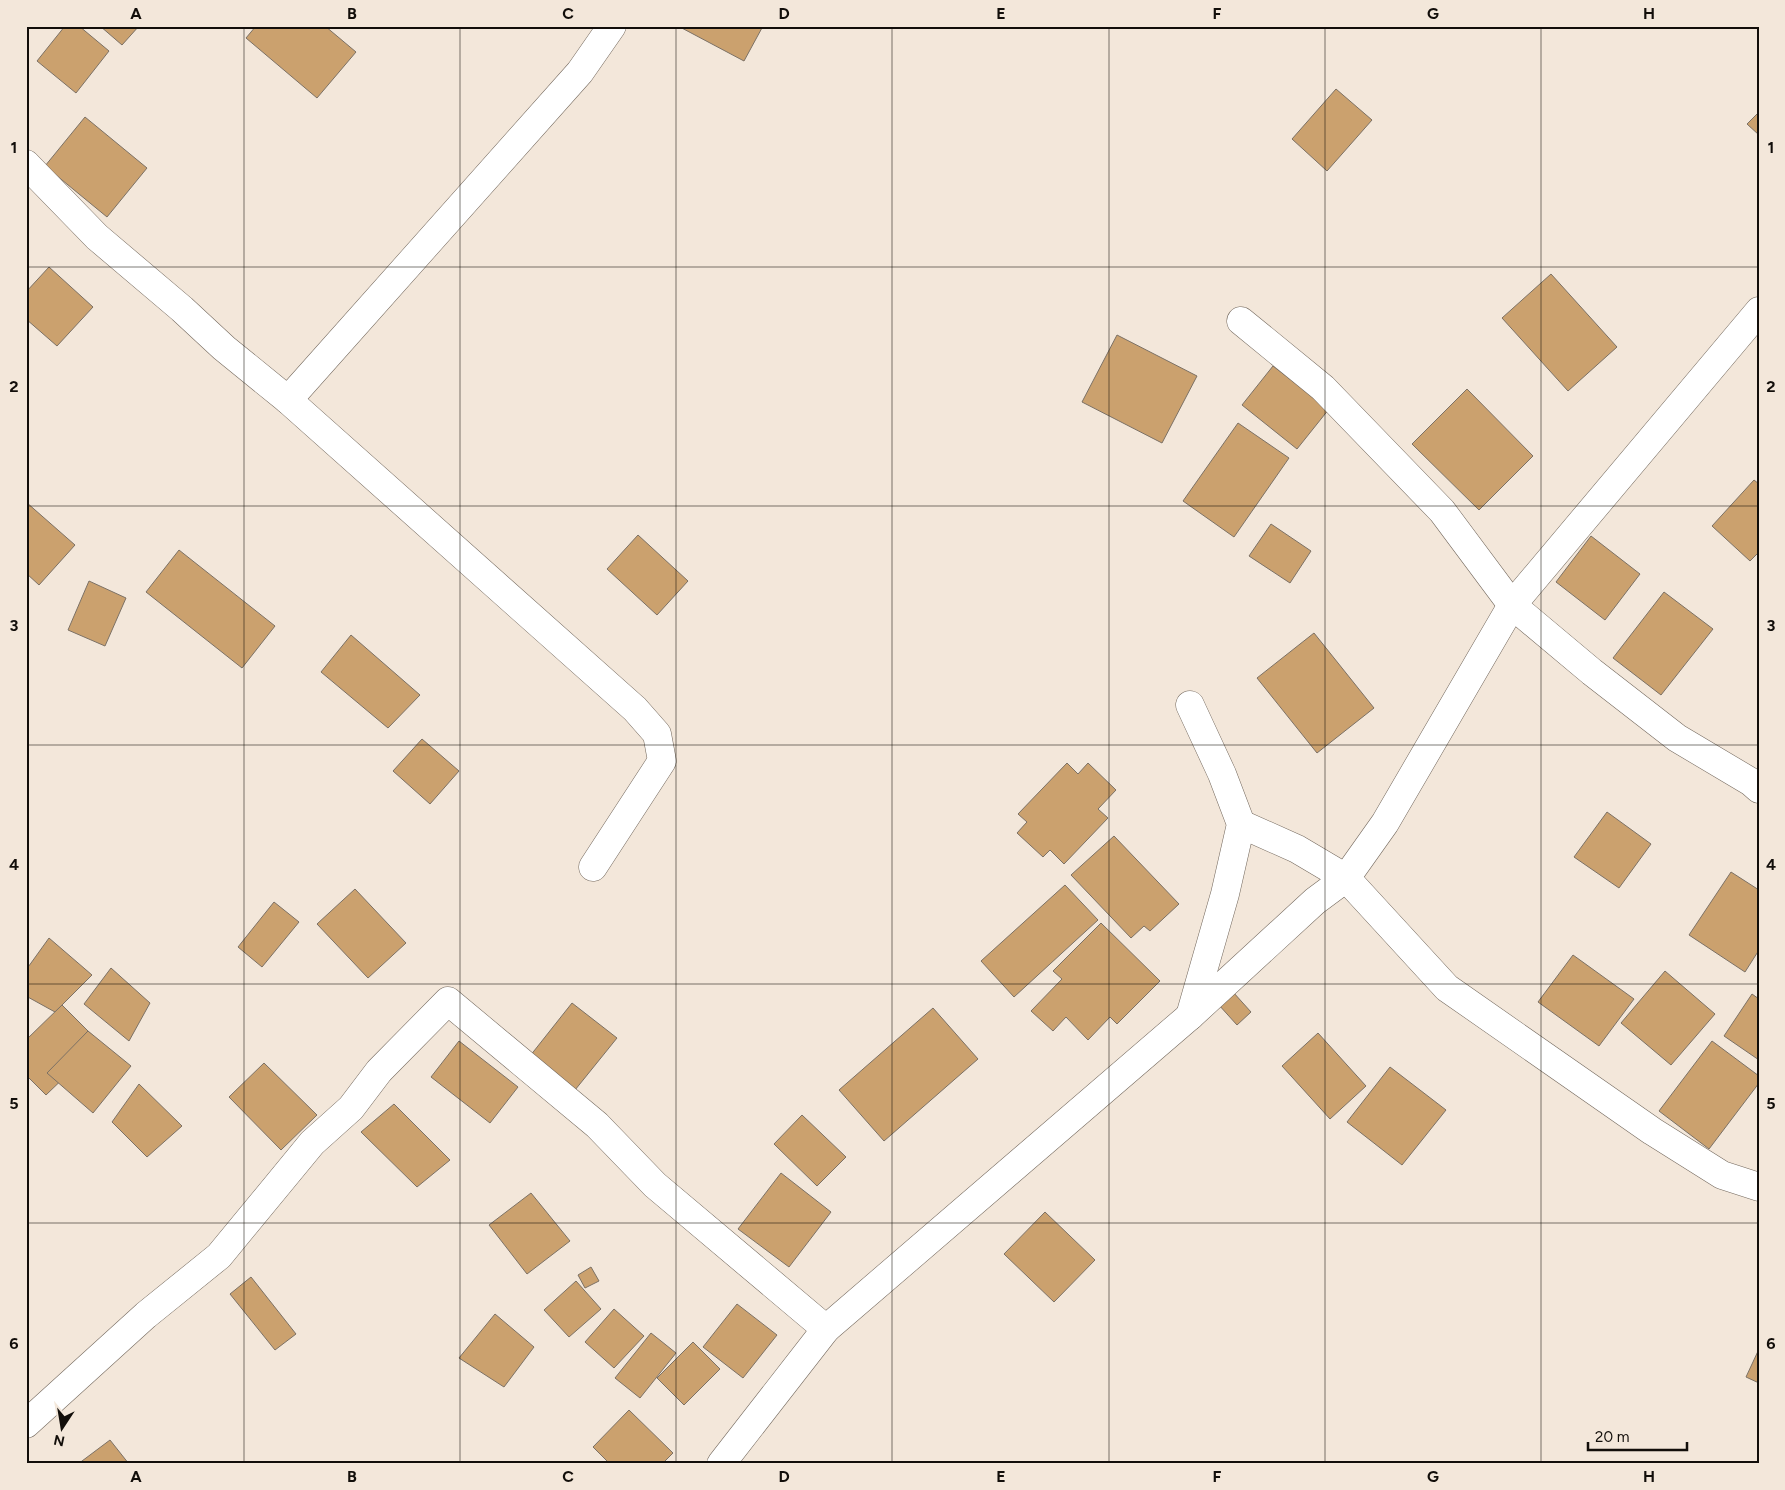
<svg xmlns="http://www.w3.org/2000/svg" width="1785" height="1490" viewBox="0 0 1785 1490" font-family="Figtree,sans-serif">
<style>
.building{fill:#cba16e;stroke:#7c7165}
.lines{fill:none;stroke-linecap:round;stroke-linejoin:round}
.street-casing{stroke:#74695e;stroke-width:29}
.street{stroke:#fff;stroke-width:28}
.grid{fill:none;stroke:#120e0a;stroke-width:1;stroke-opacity:0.55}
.neatline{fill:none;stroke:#120e0a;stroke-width:2}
.grid-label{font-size:16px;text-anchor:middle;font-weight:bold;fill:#120e0a}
</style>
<rect width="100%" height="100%" fill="#f3e7da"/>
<!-- building -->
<g class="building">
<polygon points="65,26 79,26 109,51 76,93 37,61"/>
<polygon points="100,26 139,26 122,45"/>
<polygon points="256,26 325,26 356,52 317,98 246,38"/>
<polygon points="678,26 763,26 744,61"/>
<polygon points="1336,89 1372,120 1327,171 1292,139"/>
<polygon points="1759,112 1759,135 1747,124"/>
<polygon points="85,117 147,168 107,217 45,166"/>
<polygon points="49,267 93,307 57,346 26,319 26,292"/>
<polygon points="1551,274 1617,347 1568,391 1502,318"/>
<polygon points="1117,335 1197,376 1162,443 1082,402"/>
<polygon points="1273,366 1329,409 1297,449 1242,405"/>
<polygon points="1467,389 1533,456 1479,510 1412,444"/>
<polygon points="1238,423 1289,458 1234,537 1183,501"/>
<polygon points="1754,480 1759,484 1759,552 1750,561 1712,526"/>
<polygon points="26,502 75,545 39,585 26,573"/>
<polygon points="1271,524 1311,551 1290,583 1249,556"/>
<polygon points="638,535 688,581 657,615 607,569"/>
<polygon points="1591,536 1640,574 1605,620 1556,582"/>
<polygon points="179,550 275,626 242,668 146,592"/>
<polygon points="89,581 126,598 105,646 68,630"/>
<polygon points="1664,592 1713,629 1661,695 1613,658"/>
<polygon points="1314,633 1374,708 1317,753 1257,678"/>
<polygon points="351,635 420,695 388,728 321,672"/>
<polygon points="422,739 459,771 430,804 393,771"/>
<polygon points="1067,763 1078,774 1088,763 1116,790 1098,809 1108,818 1064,864 1050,850 1043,857 1017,833 1027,822 1018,814"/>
<polygon points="1607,812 1651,844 1619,888 1574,857"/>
<polygon points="1114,836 1179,904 1150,931 1144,926 1131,938 1071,875"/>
<polygon points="1731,872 1759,890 1759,950 1745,972 1689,935"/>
<polygon points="1065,885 1098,920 1014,997 981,961"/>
<polygon points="355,889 406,943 368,978 317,924"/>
<polygon points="274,902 299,922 262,967 238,947"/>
<polygon points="1101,923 1160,981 1117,1024 1110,1017 1088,1040 1066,1017 1053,1031 1031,1011 1062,979 1053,971"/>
<polygon points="49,938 92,975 55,1012 26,996 26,970"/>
<polygon points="1573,955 1634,999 1599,1046 1538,1002"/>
<polygon points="111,968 150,1003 129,1041 84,1004"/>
<polygon points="1665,971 1715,1014 1671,1065 1621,1023"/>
<polygon points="1233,992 1251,1012 1237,1025 1218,1004"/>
<polygon points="1752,994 1759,999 1759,1060 1724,1036"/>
<polygon points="572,1003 617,1038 575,1090 530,1056"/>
<polygon points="62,1005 100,1043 46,1095 26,1075 26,1040"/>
<polygon points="933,1008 978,1059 884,1141 839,1090"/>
<polygon points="88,1031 131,1066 93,1113 47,1073"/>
<polygon points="1318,1033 1366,1086 1330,1119 1282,1066"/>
<polygon points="459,1041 518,1087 490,1123 431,1077"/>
<polygon points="1712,1041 1759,1076 1759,1083 1709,1149 1659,1111"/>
<polygon points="264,1063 317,1115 281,1150 229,1097"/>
<polygon points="1390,1067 1446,1110 1402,1165 1347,1122"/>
<polygon points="139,1084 182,1126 147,1157 112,1122"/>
<polygon points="394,1104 450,1160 417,1187 361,1132"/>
<polygon points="802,1115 846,1157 817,1186 774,1144"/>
<polygon points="781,1173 831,1212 789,1267 738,1229"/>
<polygon points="531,1193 570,1241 527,1274 489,1225"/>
<polygon points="1045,1212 1095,1260 1054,1302 1004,1254"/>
<polygon points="591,1267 599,1281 585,1288 578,1275"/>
<polygon points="251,1277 296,1334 275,1350 230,1294"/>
<polygon points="576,1281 601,1309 569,1337 544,1310"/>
<polygon points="737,1304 777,1335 743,1378 703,1347"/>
<polygon points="614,1309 644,1336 614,1368 585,1342"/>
<polygon points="495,1314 534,1347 504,1387 459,1358"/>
<polygon points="651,1333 676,1353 640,1398 615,1378"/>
<polygon points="693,1342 720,1369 684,1405 657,1378"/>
<polygon points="1759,1349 1759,1383 1746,1377"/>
<polygon points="629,1410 673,1453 662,1464 610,1464 593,1447"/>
<polygon points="110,1440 129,1464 78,1464"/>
</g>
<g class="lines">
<!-- street casing -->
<g class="street-casing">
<g id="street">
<polyline points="26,164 97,237 182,309 224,348 288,400 580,72 612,26"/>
<polyline points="1241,321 1323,388 1442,511 1512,605 1592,672 1677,738 1751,782 1759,789"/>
<polyline points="288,400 635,709 657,734 662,761 593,867"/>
<polyline points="1241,824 1297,849 1346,878 1447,988 1652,1131 1722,1175 1759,1187"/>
<polyline points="1190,1016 1225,894 1241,824 1222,774 1190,705"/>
<polyline points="26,1424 146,1315 219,1256 312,1143 351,1108 379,1071 448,1001 597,1125 655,1185 826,1329"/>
<polyline points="721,1464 826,1329 1190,1016 1315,901 1346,878 1385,823 1512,605 1759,311"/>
</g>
</g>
<!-- street -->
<use href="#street" class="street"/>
</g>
<!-- grid -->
<path class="grid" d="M244,26V1464M460,26V1464M676,26V1464M892,26V1464M1109,26V1464M1325,26V1464M1541,26V1464M26,267H1759M26,506H1759M26,745H1759M26,984H1759M26,1223H1759"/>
<!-- border -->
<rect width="1785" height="1490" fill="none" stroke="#f3e7da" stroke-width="55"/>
<!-- north arrow -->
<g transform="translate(62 1428) rotate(192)" stroke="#f3e7da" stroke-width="4" paint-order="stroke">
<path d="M0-4L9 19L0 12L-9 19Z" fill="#120e0a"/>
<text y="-8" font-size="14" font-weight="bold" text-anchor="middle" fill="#120e0a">N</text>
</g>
<!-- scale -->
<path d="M1588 1442v8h99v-8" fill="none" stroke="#120e0a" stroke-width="2.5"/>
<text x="1595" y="1442" font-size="15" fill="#120e0a" stroke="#f3e7da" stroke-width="4" paint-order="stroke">20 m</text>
<rect x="28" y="28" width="1730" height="1434" class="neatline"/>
<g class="grid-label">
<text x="136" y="19">A</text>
<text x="352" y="19">B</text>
<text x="568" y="19">C</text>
<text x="784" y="19">D</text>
<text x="1001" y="19">E</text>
<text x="1217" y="19">F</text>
<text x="1433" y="19">G</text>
<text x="1649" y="19">H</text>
<text x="14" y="153">1</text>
<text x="1771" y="153">1</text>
<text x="14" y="392">2</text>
<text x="1771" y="392">2</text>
<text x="14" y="631">3</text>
<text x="1771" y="631">3</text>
<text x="14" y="870">4</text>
<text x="1771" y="870">4</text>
<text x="14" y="1109">5</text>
<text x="1771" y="1109">5</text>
<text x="14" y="1349">6</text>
<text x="1771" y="1349">6</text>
<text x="136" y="1482">A</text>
<text x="352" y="1482">B</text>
<text x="568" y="1482">C</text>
<text x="784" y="1482">D</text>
<text x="1001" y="1482">E</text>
<text x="1217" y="1482">F</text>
<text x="1433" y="1482">G</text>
<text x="1649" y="1482">H</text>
</g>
</svg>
